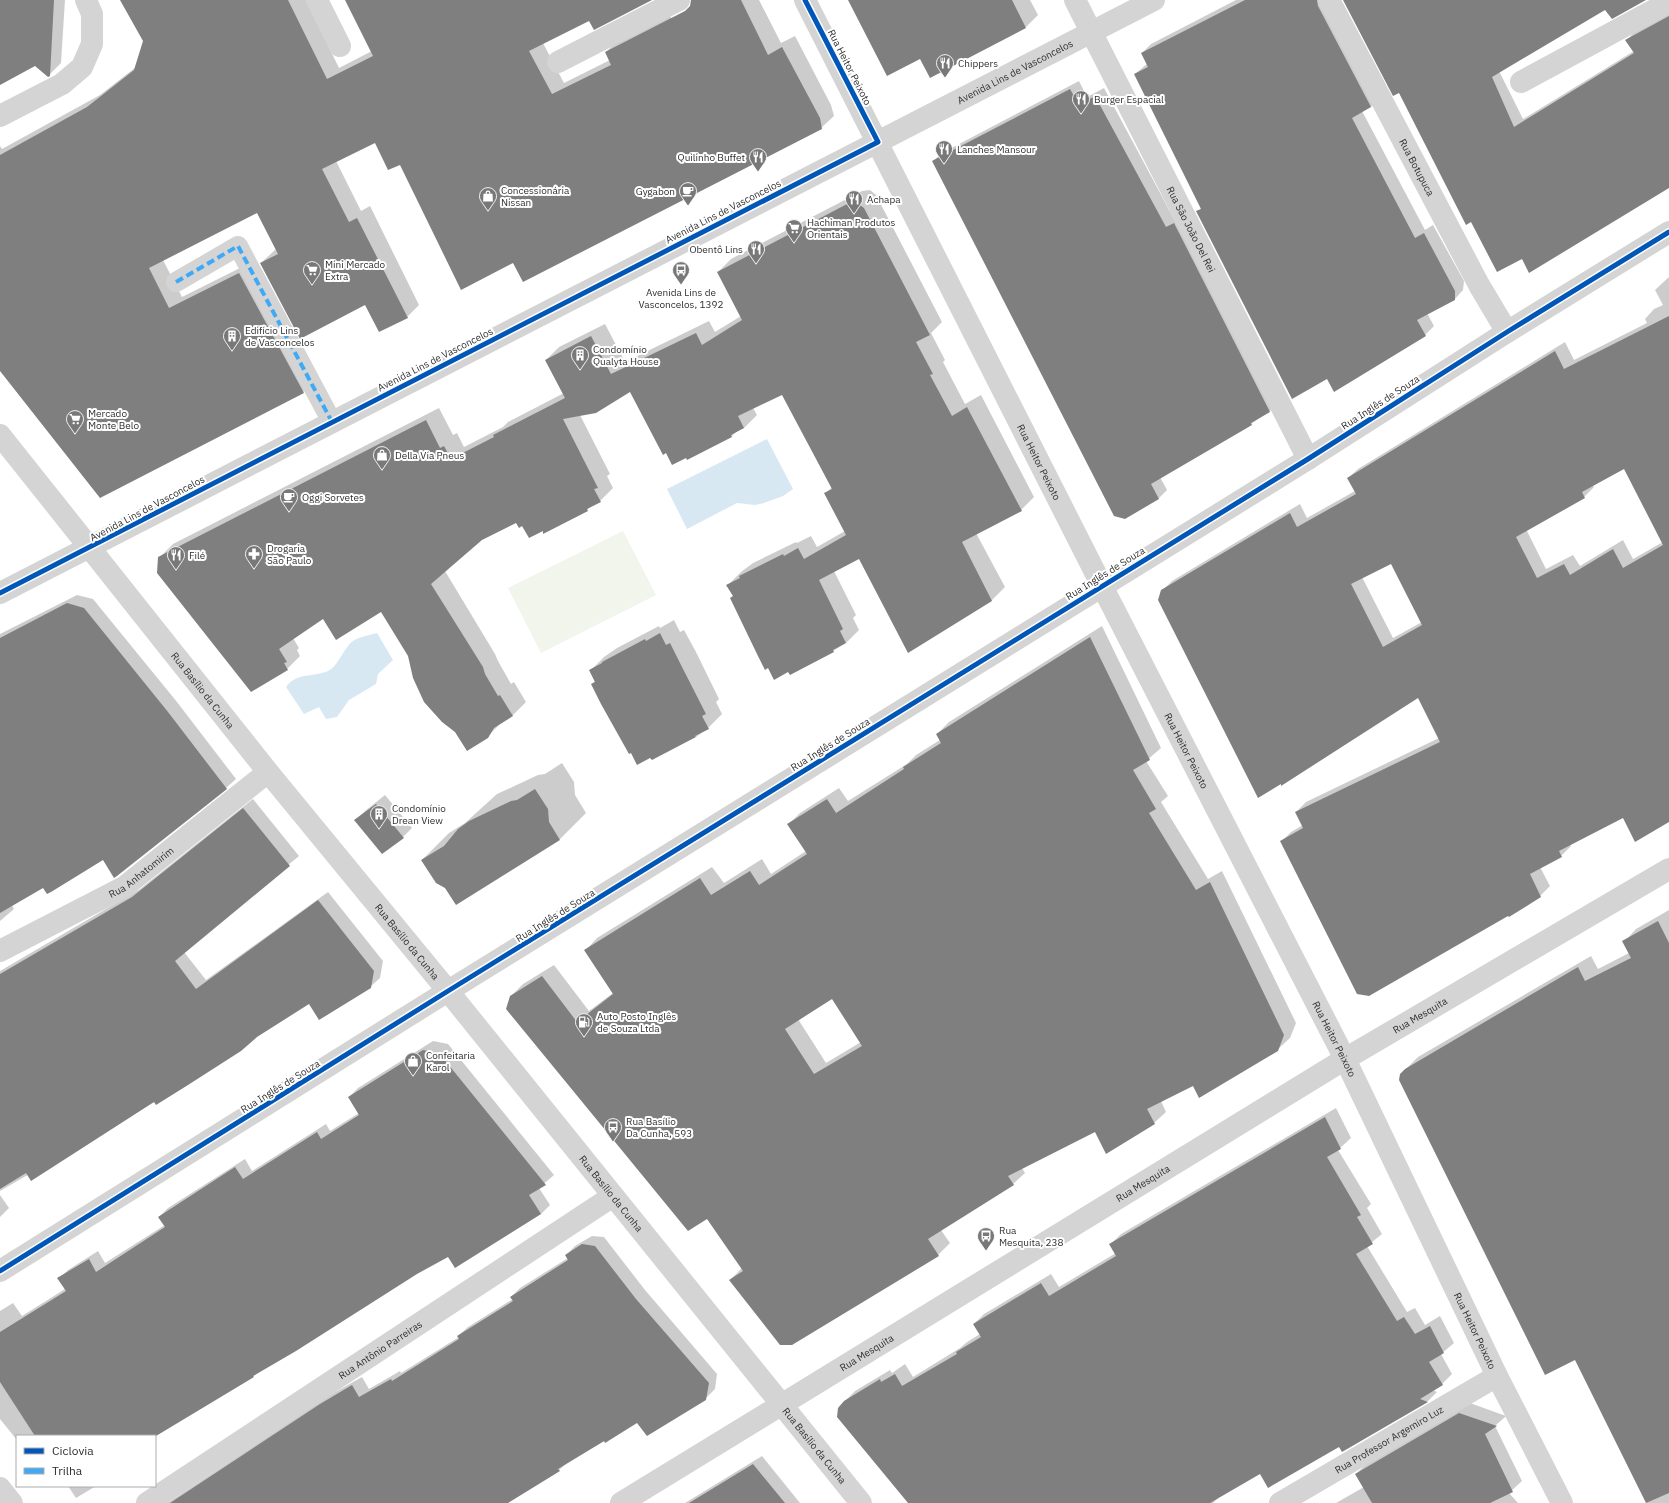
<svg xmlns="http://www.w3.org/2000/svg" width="1669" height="1503" viewBox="0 0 1669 1503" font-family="'IBM Plex Sans',sans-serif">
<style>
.green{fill:#f1f5ec}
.water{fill:#d8e8f3}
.shadow{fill:#0003;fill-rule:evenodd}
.building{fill:#7f7f7f;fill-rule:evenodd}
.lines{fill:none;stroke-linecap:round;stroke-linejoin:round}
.pedestrian{stroke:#d4d4d4;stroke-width:20}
.minor{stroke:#d4d4d4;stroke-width:22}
.tertiary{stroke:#d4d4d4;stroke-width:22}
.quiet{stroke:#3fa9f5;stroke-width:4;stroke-dasharray:8 4;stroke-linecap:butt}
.cycleway-casing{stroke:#fff;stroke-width:8}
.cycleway{stroke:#0057b8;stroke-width:5}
.labels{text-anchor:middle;stroke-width:4;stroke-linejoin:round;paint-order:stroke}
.poi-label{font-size:10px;fill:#2f2f2f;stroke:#fff;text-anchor:start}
.street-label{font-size:10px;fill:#2f2f2f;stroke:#fff}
</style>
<rect width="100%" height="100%" fill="#fff"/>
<!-- green -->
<polygon class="green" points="623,531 656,595 541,653 508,588"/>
<!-- water -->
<g class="water">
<polygon points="767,439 793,489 783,496 764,503 755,505 737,503 687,529 667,489"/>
<path d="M377,633L393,660L378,674L376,684L349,700L337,717L326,719L319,707L304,714L286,687C297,672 311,678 328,671C338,667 344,647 353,641C359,637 370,635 377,633Z"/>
</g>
<!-- shadow -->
<g class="shadow">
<polygon points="0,0 65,0 61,63 48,76 35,64 0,76"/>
<polygon points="121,0 306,0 339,68 372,51 346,0 647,0 590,20 543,43 564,83 610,60 606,52 618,40 669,14 673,21 714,0 759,0 781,43 795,36 831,105 834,116 821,128 514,261 375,142 336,161 361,211 370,206 419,305 407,317 365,304 261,263 276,249 258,212 163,260 182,297 252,262 315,380 303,392 0,370 0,146 2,149 100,95 136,67 144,41"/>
<polygon points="849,0 1030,0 1038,15 1026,27 920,58"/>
<polygon points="1236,0 1328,0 1380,98 1371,107 1362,111 1425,230 1433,225 1464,281 1463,290 1454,300 1427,313 1434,326 1425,335 1334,391 1327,378 1198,212 1202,207 1135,74 1148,63 1142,53 1151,44"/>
<polygon points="1344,0 1644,0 1606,8 1499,71 1523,119 1634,51 1627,40 1635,31 1669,13 1669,187 1522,258 1471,221 1400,91"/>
<polygon points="1079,81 1086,95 1089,94 1089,96 1104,88 1174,219 1278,403 1270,411 1251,424 1160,477 1167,490 1158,499 933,161 942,153"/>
<polygon points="870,190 876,195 942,322 931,333 945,360 943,362 965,404 981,395 1034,497 1021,510 976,533 1005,587 992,600 908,652 859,557 834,571 856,615 853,618 859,630 846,643 833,651 734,596 728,585 741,572 753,563 796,542 797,543 811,536 817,547 845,531 825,494 832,487 782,394 753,408 757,415 744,428 737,431 731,437 630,390 580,415 610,474 607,476 613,488 600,501 592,505 587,510 543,530 523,525 517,521 481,539 445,571 495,654 498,661 511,684 514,682 526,702 513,715 502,722 487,737 409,655 382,611 323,618 293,638 299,648 297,650 300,656 287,669 159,558 173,544 439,408 453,435 457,433 464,447 503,427 508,422 564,393 546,360 559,347 605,324 625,362 709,321 715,332 741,316 718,272 731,259 862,191"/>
<path d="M1669,277V821L1623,816L1570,844L1571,846L1561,856L1540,867L1550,886L1540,896L1281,842L1291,832L1303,825L1296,812L1306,802L1439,738L1419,697L1162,591L1172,581L1300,504L1307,518L1355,491L1348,478L1358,469L1565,342L1574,360L1647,323L1645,319L1654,309L1663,305L1655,290ZM1625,468L1663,542L1633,559L1623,540L1580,566L1573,555L1546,569L1526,529L1584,497L1594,487L1592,485ZM1391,562L1422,622L1393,638L1362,577Z"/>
<polygon points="77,595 93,599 177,702 236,779 226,788 114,876 104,859 44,887 12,905 14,909 0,921 0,634"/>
<polygon points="674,620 680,632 684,630 696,652 719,699 716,702 722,714 708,728 696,737 592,684 595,681 590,671 604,657 617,648 659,626 660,628"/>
<path d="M1102,626L1161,748L1146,761L1168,796L1161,802L1208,879L1222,871L1296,1023L1290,1038L1277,1050L1194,1085L1161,1101L1166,1112L1154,1123L1095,1131L1022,1168L1025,1173L1013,1184L941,1230L950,1243L938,1255L730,1280L742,1268L707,1218L511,996L523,984L554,965L589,1011L613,993L586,950L597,938L712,867L724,883L762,859L771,874L806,851L789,824L800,813L839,788L848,801L907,764L916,755L940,740L937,734L949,722ZM832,998L861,1042L826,1063L798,1019Z"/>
<polygon points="562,763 574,782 575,795 586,813 560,839 446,887 422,860 449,833 465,823 497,794 538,775 545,774"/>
<polygon points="385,795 412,828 403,837 356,820 365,811"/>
<polygon points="253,799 299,856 184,952 206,980 328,892 383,961 380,978 370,987 309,1002 155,1101 0,1191 0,971 140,889"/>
<polygon points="1669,910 1669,1503 1647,1503 1575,1358 1546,1374 1401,1083 1401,1074 1418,1057 1591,956 1598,969 1629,953 1624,942 1636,929"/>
<polygon points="433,1041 448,1044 554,1175 539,1188 550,1205 541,1214 455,1267 448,1256 416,1273 258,1372 253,1377 155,1436 17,1436 17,1440 0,1419 0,1311 13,1303 22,1316 65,1289 59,1279 68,1270 98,1251 105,1263 165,1225 159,1217 168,1208 245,1159 252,1171 326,1124 330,1131 359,1113 349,1097 358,1088"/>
<polygon points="1336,1108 1351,1138 1338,1150 1371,1204 1367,1208 1382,1234 1367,1246 1407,1312 1415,1308 1425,1325 1440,1316 1454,1343 1441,1354 1452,1374 1442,1384 1433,1390 1437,1392 1428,1401 1343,1451 1340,1445 1261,1472 1218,1498 1213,1503 909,1503 840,1406 855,1391 890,1370 892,1373 905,1364 913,1377 960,1348 967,1342 980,1334 974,1324 984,1314 1051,1274 1059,1287 1116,1253 1111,1244 1121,1234"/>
<polygon points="0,1195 9,1208 0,1217"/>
<polygon points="592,1236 604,1237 645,1290 717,1374 715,1389 705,1399 637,1422 567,1463 559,1470 514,1498 501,1503 167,1503 330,1395 362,1377 369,1389 400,1371 401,1373 459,1337 458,1336 468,1327 513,1299 511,1297 520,1288 568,1258 566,1255 575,1246"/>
<polygon points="1470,1403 1506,1416 1495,1426 1522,1481 1509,1493 1518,1503 1336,1503 1364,1487 1356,1474 1366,1464"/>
<polygon points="762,1456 800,1503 685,1503"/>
<polygon points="68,1486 96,1486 76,1498"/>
</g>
<!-- building -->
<g class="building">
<polygon points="0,0 54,0 50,76 48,77 35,66 0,85"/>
<polygon points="120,0 288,0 327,79 373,56 345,0 652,0 594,30 589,21 529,51 552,94 611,65 605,52 685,11 690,6 691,0 741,0 768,55 782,47 820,118 822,129 523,282 513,263 461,290 400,165 388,170 375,143 322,169 349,222 357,218 408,318 379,332 365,305 300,339 260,263 278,254 257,213 149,268 169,308 239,273 304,393 100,498 0,371 0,155 87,107 134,70 143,41"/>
<polygon points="848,0 1012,0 1026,28 930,78 920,59 887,76"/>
<polygon points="1245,0 1317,0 1318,6 1371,107 1352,118 1415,238 1424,233 1455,291 1455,300 1417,320 1426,336 1334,392 1327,379 1292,399 1196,211 1201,209 1134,74 1148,67 1141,53"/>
<polygon points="1343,0 1646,0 1612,19 1605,10 1492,77 1514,127 1634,53 1625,40 1669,16 1669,188 1529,273 1522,259 1497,272 1471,222 1466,225 1399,93 1393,96"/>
<polygon points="1070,89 1078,103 1080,102 1081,104 1095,96 1166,227 1174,223 1270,412 1251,423 1252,425 1151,484 1159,499 1125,519 1114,516 932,161"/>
<polygon points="849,203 857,203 864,208 930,335 916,342 933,374 930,375 952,416 967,407 1022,511 962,542 992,601 908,653 859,559 819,580 843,629 840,631 846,643 833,650 834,652 790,675 788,672 774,680 768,668 765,670 757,654 730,598 733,596 726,585 740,578 739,576 783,554 784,556 798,548 804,559 846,535 824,493 832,489 782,395 738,416 744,428 731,435 732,437 687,460 686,458 672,465 666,453 663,455 630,392 596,413 563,419 598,488 594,489 601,502 587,509 588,511 543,534 543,531 529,538 522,526 519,528 516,523 482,540 431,584 483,667 485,674 498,696 500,695 513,716 494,728 488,738 467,751 455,732 442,722 424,702 413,678 408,656 381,612 336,640 323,619 279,649 287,662 284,663 288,670 251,692 157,573 158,557 426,420 440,448 444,446 451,459 494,437 493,435 565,398 545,360 591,336 611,374 696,333 702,345 742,320 717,272"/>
<path d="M1669,316V822L1635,842L1623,818L1559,851L1562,857L1530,874L1541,897L1509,917L1508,916L1369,996L1357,994L1280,841L1303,828L1295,812L1440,742L1418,698L1281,786V784L1258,798L1158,600L1161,590L1290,513L1297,527L1356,494L1347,478L1555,351L1564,369ZM1624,469L1663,545L1623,568L1613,549L1570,575L1564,564L1537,578L1516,537L1585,498L1582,492ZM1391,564L1422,625L1383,647L1351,584Z"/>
<polygon points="67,603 84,608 168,712 227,789 117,876 114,878 103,860 51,892 47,894 43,888 0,913 0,638"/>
<polygon points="660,633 666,645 670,643 682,667 706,714 702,716 709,729 695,736 696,737 652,760 650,758 637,765 631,753 629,754 601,704 591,684 595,682 589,670 602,663 602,662 645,639 646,641"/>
<path d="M1090,637L1150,760L1133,770L1156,809L1149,813L1196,890L1210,882L1284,1035L1278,1051L1199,1098L1193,1086L1147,1109L1155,1124L1106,1154L1095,1132L1008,1176L1014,1185L928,1239L939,1256L792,1345H780L729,1280L743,1271L707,1219L688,1231L506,1009L510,996L542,976L577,1022L613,994L584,950L700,878L711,895L750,871L759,885L807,854L787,824L827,799L836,813L904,769L903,767L941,743L936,734ZM832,999L862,1046L814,1074L785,1029Z"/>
<polygon points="535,789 548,809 549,822 560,840 456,905 445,888 436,883 421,860 444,846 458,829 469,821 511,801 517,800"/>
<polygon points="376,804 404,838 382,854 354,820"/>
<polygon points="243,808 290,866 175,961 196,989 318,900 374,971 371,988 319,1020 309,1004 257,1037 241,1051 188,1085 156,1105 154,1102 31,1181 26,1173 0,1189 0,974 132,897"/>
<polygon points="1658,921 1669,943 1669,1493 1646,1503 1575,1360 1545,1375 1399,1080 1400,1074 1405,1069 1578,967 1585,981 1631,958 1622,941"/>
<polygon points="423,1050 439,1053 546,1185 529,1195 541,1214 455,1268 448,1257 417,1274 296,1351 253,1376 254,1377 156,1436 35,1436 0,1382 0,1332 66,1291 57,1278 89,1259 96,1272 165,1227 158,1217 235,1167 243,1179 317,1132 321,1139 359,1115 348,1097"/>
<polygon points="1325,1117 1341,1149 1327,1157 1361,1215 1357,1217 1373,1244 1356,1254 1397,1321 1404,1317 1415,1334 1430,1326 1444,1353 1429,1362 1443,1385 1420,1399 1428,1402 1342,1452 1339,1447 1268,1488 1260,1474 1210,1503 908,1503 837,1417 838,1408 844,1401 880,1379 881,1382 895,1374 902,1386 957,1354 956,1352 981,1337 973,1324 1041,1283 1049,1296 1116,1256 1109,1244"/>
<polygon points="582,1244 595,1246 636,1299 709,1383 706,1400 647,1436 637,1423 605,1443 604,1441 558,1469 560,1471 508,1503 170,1503 320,1404 352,1385 359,1397 391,1379 392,1381 459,1339 457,1336 513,1301 510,1297 568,1260 565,1255"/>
<polygon points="1459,1413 1497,1426 1485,1434 1513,1492 1490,1503 1372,1503 1355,1474"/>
<polygon points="753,1464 785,1503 689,1503"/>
</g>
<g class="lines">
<!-- pedestrian -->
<polyline class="pedestrian" points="176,282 238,246 332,422"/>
<!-- minor -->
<g class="minor">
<polyline points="317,0 340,46"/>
<path id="s1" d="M805,0L1102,586L1345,1059L1497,1376L1562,1503"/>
<path id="s2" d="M1075,0L1308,459"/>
<path id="s3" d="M1329,0L1479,285L1507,332"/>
<polyline points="558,62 679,0"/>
<polyline points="1521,82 1669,2"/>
<polyline points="0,116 62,84 82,67 92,44 92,14 86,0"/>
<path id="s4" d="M0,951L124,887L268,772"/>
<polyline points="0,1271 448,991 1308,459 1507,332 1669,232"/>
<path id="s5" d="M147,1503L613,1196"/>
<path id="s6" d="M621,1503L1345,1059L1669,869"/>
<path id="s7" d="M1280,1503L1497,1376"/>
</g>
<!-- tertiary -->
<g class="tertiary">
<path id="s8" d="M0,435L268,772L448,991L861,1503"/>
<path id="s9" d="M0,593L1154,0"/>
<polyline points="0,1488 12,1503"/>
</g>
<!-- quiet -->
<polyline class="quiet" points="176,282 238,246 332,422"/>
<!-- cycleway casing -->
<g class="cycleway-casing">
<g id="cycleway">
<polyline points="0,593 878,142 805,0"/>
<polyline points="0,1271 448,991 1308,459 1507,332 1669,232"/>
</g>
</g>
<!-- cycleway -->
<use href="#cycleway" class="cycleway"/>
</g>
<!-- icons -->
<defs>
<g id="restaurant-pin" transform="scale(0.9)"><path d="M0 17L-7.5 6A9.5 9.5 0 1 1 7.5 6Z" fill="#787878" stroke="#fff"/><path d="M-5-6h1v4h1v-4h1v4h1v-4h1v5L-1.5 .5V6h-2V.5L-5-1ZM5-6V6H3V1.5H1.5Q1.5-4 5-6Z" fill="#fff"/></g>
<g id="cafe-pin" transform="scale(0.9)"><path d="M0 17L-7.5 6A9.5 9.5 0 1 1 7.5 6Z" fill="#787878" stroke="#fff"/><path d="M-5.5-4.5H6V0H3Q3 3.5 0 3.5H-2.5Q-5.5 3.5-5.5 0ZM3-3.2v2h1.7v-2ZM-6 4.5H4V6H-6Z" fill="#fff"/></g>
<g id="shop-pin" transform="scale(0.9)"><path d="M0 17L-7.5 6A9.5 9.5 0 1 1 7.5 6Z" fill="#787878" stroke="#fff"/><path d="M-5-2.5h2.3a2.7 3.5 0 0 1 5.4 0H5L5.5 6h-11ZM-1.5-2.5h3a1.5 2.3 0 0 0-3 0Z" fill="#fff"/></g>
<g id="supermarket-pin" transform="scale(0.9)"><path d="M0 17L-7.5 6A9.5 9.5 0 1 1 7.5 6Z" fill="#787878" stroke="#fff"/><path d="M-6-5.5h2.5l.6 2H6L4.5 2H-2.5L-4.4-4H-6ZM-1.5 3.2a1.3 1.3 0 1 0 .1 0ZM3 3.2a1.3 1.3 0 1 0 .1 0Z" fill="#fff"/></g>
<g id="bus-pin" transform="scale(0.9)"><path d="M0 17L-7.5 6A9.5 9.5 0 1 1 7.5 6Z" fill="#787878" stroke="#fff"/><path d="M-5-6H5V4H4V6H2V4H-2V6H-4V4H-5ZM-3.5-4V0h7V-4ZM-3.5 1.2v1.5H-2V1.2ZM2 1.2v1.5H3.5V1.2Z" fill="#fff"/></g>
<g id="building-pin" transform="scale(0.9)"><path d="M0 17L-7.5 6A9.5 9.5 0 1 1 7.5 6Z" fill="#787878" stroke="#fff"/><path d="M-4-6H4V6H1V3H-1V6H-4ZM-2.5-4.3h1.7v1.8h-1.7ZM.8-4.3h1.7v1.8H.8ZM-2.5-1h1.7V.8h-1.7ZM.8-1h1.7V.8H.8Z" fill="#fff"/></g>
<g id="pharmacy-pin" transform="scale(0.9)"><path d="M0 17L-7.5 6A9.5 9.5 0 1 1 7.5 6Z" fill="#787878" stroke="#fff"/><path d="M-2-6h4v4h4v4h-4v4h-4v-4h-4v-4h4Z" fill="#fff"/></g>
<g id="fuel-pin" transform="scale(0.9)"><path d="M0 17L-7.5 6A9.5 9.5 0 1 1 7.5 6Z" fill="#787878" stroke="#fff"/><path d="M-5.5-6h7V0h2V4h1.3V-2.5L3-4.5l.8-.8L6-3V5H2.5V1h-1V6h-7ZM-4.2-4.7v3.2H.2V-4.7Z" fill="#fff"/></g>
</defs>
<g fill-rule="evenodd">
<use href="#restaurant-pin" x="945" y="63"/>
<use href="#restaurant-pin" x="1081" y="99"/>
<use href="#restaurant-pin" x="944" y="149"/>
<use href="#restaurant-pin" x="758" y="157"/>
<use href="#cafe-pin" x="688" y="191"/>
<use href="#shop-pin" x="488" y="196"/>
<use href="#restaurant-pin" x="854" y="199"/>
<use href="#supermarket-pin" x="794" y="228"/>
<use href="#restaurant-pin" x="756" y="249"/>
<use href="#supermarket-pin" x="312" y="270"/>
<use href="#bus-pin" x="681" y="270"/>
<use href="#building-pin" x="232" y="336"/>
<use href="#building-pin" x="580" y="355"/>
<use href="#supermarket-pin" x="75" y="419"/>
<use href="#shop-pin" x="382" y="455"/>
<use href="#cafe-pin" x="289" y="497"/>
<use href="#pharmacy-pin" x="254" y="554"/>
<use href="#restaurant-pin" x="176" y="555"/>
<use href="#building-pin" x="379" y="814"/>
<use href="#fuel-pin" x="584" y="1022"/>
<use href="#shop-pin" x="413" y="1061"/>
<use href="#bus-pin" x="613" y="1127"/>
<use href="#bus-pin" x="986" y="1236"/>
</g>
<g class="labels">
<!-- poi labels -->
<g class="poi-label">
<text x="958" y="67">Chippers</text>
<text x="1094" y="103">Burger Espacial</text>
<text x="957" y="153">Lanches Mansour</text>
<text x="745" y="161" text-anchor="end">Quilinho Buffet</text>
<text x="501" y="194">Concessionária<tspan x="501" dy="12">Nissan</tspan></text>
<text x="675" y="195" text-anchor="end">Gygabon</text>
<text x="867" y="203">Achapa</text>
<text x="807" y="226">Hachiman Produtos<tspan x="807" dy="12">Orientais</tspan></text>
<text x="743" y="253" text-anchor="end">Obentô Lins</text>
<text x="325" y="268">Mini Mercado<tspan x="325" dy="12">Extra</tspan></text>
<text x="681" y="296" text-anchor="middle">Avenida Lins de<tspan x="681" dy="12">Vasconcelos, 1392</tspan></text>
<text x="245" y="334">Edifício Lins<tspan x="245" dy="12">de Vasconcelos</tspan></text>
<text x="593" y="353">Condomínio<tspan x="593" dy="12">Qualyta House</tspan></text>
<text x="88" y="417">Mercado<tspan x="88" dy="12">Monte Belo</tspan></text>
<text x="395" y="459">Della Via Pneus</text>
<text x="302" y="501">Oggi Sorvetes</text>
<text x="267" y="552">Drogaria<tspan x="267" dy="12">São Paulo</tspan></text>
<text x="189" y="559">Filé</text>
<text x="392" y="812">Condomínio<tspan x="392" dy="12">Drean View</tspan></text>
<text x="597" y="1020">Auto Posto Inglês<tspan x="597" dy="12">de Souza Ltda</tspan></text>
<text x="426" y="1059">Confeitaria<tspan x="426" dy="12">Karol</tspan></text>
<text x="626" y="1125">Rua Basílio<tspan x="626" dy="12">Da Cunha, 593</tspan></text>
<text x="999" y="1234">Rua<tspan x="999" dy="12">Mesquita, 238</tspan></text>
</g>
<!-- street labels -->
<g class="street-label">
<text transform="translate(850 67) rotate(63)" y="4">Rua Heitor Peixoto</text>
<text dy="4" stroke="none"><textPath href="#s9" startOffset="1141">Avenida Lins de Vasconcelos</textPath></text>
<text dy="4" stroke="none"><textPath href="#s3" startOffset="189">Rua Botupuca</textPath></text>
<text transform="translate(723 211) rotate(-27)" y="4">Avenida Lins de Vasconcelos</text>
<text dy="4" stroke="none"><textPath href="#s2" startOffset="257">Rua São João Del Rei</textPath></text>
<text transform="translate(435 359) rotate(-27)" y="4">Avenida Lins de Vasconcelos</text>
<text transform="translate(1380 402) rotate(-33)" y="4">Rua Inglês de Souza</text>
<text dy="4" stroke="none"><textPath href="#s1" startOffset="518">Rua Heitor Peixoto</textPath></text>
<text transform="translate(147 508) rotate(-28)" y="4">Avenida Lins de Vasconcelos</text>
<text transform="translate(1105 573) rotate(-32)" y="4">Rua Inglês de Souza</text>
<text dy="4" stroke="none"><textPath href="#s8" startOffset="326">Rua Basílio da Cunha</textPath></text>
<text transform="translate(830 744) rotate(-32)" y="4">Rua Inglês de Souza</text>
<text dy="4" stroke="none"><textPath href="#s1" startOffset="842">Rua Heitor Peixoto</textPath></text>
<text dy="4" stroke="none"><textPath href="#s4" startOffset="162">Rua Anhatomirim</textPath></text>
<text transform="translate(555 915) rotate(-32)" y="4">Rua Inglês de Souza</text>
<text dy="4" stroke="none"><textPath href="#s8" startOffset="650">Rua Basílio da Cunha</textPath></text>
<text dy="4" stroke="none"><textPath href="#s6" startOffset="936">Rua Mesquita</textPath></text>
<text dy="4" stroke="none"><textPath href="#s1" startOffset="1166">Rua Heitor Peixoto</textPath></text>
<text transform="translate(280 1086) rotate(-32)" y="4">Rua Inglês de Souza</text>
<text dy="4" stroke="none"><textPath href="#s6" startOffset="612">Rua Mesquita</textPath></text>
<text dy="4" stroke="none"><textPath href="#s8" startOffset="974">Rua Basílio da Cunha</textPath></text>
<text dy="4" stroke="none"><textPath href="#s1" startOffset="1490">Rua Heitor Peixoto</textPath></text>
<text dy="4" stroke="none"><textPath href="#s5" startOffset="279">Rua Antônio Parreiras</textPath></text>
<text dy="4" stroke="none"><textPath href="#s6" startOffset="288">Rua Mesquita</textPath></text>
<text dy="4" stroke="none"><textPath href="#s7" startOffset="126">Rua Professor Argemiro Luz</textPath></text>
<text dy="4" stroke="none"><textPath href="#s8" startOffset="1298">Rua Basílio da Cunha</textPath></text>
</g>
</g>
<!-- legend -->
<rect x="16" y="1435" width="140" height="52" fill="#ffffff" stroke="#acacac"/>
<rect x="24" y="1448" width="20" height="6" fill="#0057b8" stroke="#acacac"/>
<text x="52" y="1455" font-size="12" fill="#2f2f2f">Ciclovia</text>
<rect x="24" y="1468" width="20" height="6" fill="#3fa9f5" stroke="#acacac"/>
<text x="52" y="1475" font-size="12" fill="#2f2f2f">Trilha</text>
</svg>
